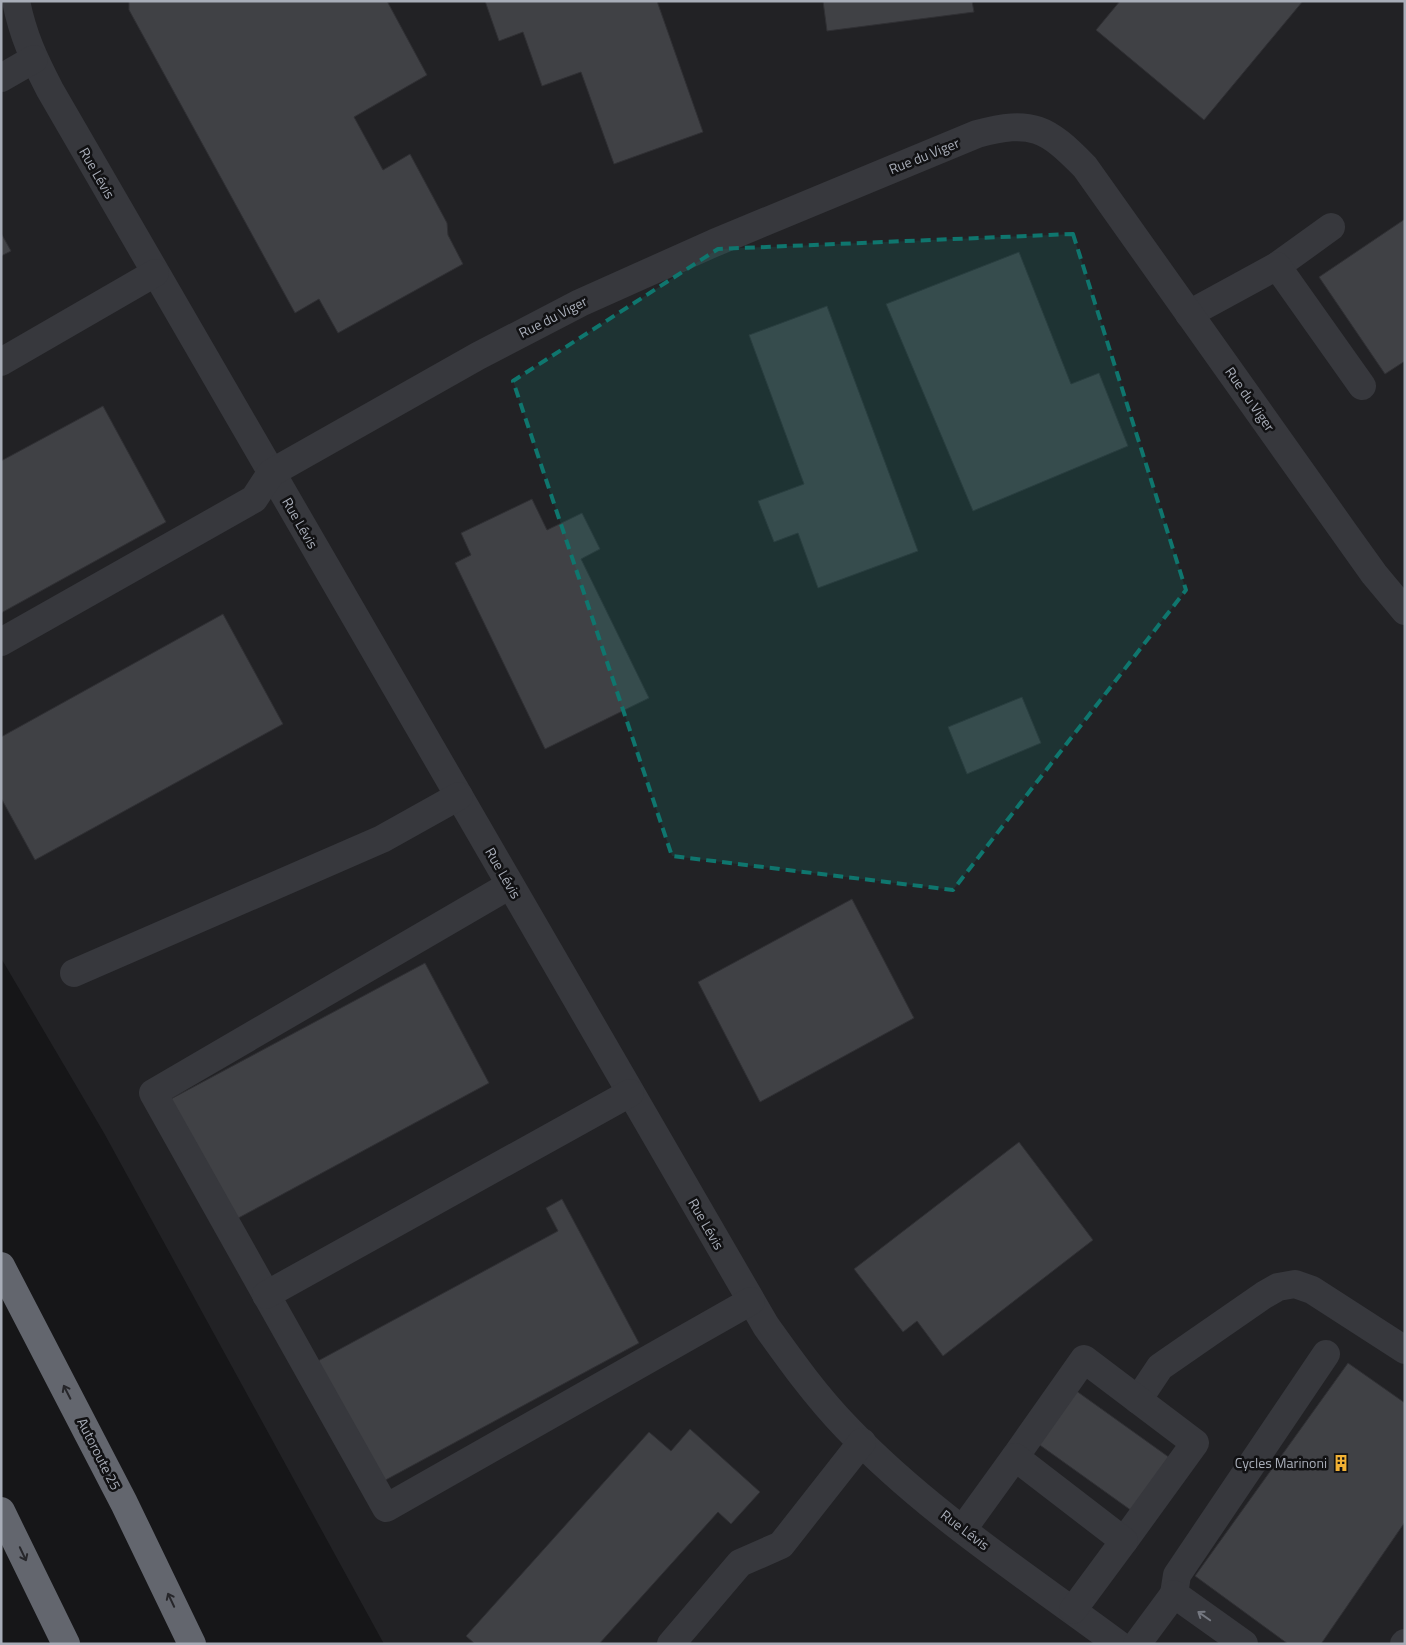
<svg xmlns="http://www.w3.org/2000/svg" width="1406" height="1645" viewBox="0 0 1406 1645" font-family="'Titillium Web',sans-serif">
<style>
.built{fill:#222225}
.building{fill:#404145;stroke:#303034}
.lines{fill:none;stroke-linecap:round;stroke-linejoin:round}
.minor{stroke:#37383d;stroke-width:28}
.highway{stroke:#63666e;stroke-width:28}
.oneway{stroke:#26262a}
.oneway2{stroke:#757881}
.marked{fill:#0f766e;fill-opacity:0.2;stroke:#0f766e;stroke-width:4;stroke-dasharray:10 6;stroke-linejoin:round}
.labels{text-anchor:middle;stroke-width:5;stroke-linejoin:round;paint-order:stroke}
.street-label{font-size:14px;fill:#a8adb8;stroke:#111113}
.poi-label{font-size:14px;fill:#a8adb8;stroke:#111113;text-anchor:end}
</style>
<rect width="100%" height="100%" fill="#161618"/>
<!-- built -->
<polygon class="built" points="1,1 1405,1 1405,1644 384,1644 104,1133 1,958"/>
<!-- building -->
<g class="building">
<polygon points="129,1 387,1 427,75 354,117 383,170 410,154 447,223 448,235 463,264 338,333 319,299 295,313 129,10"/>
<polygon points="485,1 657,1 703,132 614,164 581,72 542,86 523,32 499,41"/>
<polygon points="823,1 972,1 974,12 827,31"/>
<polygon points="1120,1 1303,1 1204,120 1096,30"/>
<polygon points="1405,219 1405,361 1385,374 1319,277"/>
<polygon points="1,233 11,251 1,256"/>
<polygon points="1019,252 1071,384 1099,373 1128,446 973,511 886,304"/>
<polygon points="827,306 918,551 818,588 798,533 774,542 758,501 804,484 749,335"/>
<polygon points="103,406 166,522 1,613 1,461"/>
<polygon points="532,499 547,530 582,513 600,549 581,559 649,698 545,749 455,563 471,555 461,533"/>
<polygon points="223,614 283,724 35,860 1,798 1,737"/>
<polygon points="1022,697 1041,743 967,774 948,727"/>
<polygon points="852,899 914,1018 760,1102 698,982"/>
<polygon points="425,963 489,1083 231,1222 167,1101"/>
<polygon points="1019,1142 1093,1240 943,1356 917,1321 903,1332 854,1269"/>
<polygon points="562,1199 639,1343 380,1483 316,1362 558,1231 546,1208"/>
<polygon points="1348,1363 1405,1403 1405,1522 1321,1644 1288,1644 1195,1576"/>
<polygon points="1075,1390 1170,1458 1132,1511 1037,1443"/>
<polygon points="690,1429 760,1492 731,1524 718,1512 599,1644 475,1644 466,1636 649,1432 671,1451"/>
</g>
<g class="lines">
<!-- minor -->
<g class="minor">
<path d="M16,1C23,36 34,59 50,90L766,1326C791,1361 816,1396 846,1427C926,1511 1025,1575 1118,1644"/>
<polyline points="1,78 34,59"/>
<polyline points="1277,266 1331,227"/>
<polyline points="1189,314 1277,266 1362,386"/>
<polyline points="1,362 155,273"/>
<path d="M1,642L254,499L271,473L478,356L580,303L714,243L977,134C1032,119 1047,128 1085,167L1344,532L1374,574L1405,611"/>
<polyline points="510,885 153,1093 386,1508 751,1301"/>
<polyline points="74,973 382,839 459,796"/>
<polyline points="266,1295 630,1093"/>
<polyline points="1138,1400 1160,1367 1264,1295 1278,1287 1295,1284 1312,1290 1405,1350"/>
<polyline points="1015,1457 1084,1359 1195,1443 1124,1541"/>
<polyline points="963,1529 1015,1457 1124,1541 1073,1610"/>
<polyline points="1174,1594 1177,1575 1326,1354"/>
<polyline points="671,1644 740,1563 781,1545 862,1442"/>
<polyline points="1137,1644 1174,1594 1244,1644"/>
<polyline points="1404,1644 1405,1643"/>
</g>
<!-- highway -->
<g class="highway">
<polyline points="1,1266 124,1503 192,1644"/>
<polyline points="1,1511 66,1644"/>
</g>
</g>
<!-- one-way arrows -->
<defs><path id="oneway-shaft" d="M-6 0H5M1.5-3L5.5 0L1.5 3" fill="none" stroke-width="1.6" stroke-linecap="round" stroke-linejoin="round" transform="scale(1.25)"/></defs>
<g class="oneway">
<use href="#oneway-shaft" transform="translate(67 1392) rotate(-117)"/>
<use href="#oneway-shaft" transform="translate(23 1554) rotate(65)"/>
<use href="#oneway-shaft" transform="translate(171 1600) rotate(-115)"/>
</g>
<use class="oneway2" href="#oneway-shaft" transform="translate(1204 1616) rotate(-145)"/>
<!-- marked area -->
<path class="marked" d="M1073,234L1186,590L953,890L672,856L513,381L718,249Z"/>
<!-- icons -->
<defs>
<g id="building-bare" transform="scale(1.35)"><path d="M-4-6H4V6H1V3H-1V6H-4ZM-2.5-4.3h1.7v1.8h-1.7ZM.8-4.3h1.7v1.8H.8ZM-2.5-1h1.7V.8h-1.7ZM.8-1h1.7V.8H.8Z" fill="#f2b134" stroke="#111113" stroke-width="2.5" paint-order="stroke"/></g>
</defs>
<g fill-rule="evenodd">
<use href="#building-bare" x="1341" y="1463"/>
</g>
<g class="labels">
<!-- street labels -->
<g class="street-label">
<text transform="translate(924 156) rotate(-22)" y="5">Rue du Viger</text>
<text transform="translate(97 173) rotate(60)" y="5">Rue Lévis</text>
<text transform="translate(553 317) rotate(-27)" y="5">Rue du Viger</text>
<text transform="translate(1250 399) rotate(55)" y="5">Rue du Viger</text>
<text transform="translate(300 523) rotate(60)" y="5">Rue Lévis</text>
<text transform="translate(503 873) rotate(60)" y="5">Rue Lévis</text>
<text transform="translate(706 1224) rotate(60)" y="5">Rue Lévis</text>
<text transform="translate(99 1454) rotate(63)" y="5">Autoroute 25</text>
<text transform="translate(965 1530) rotate(37)" y="5">Rue Lévis</text>
</g>
<!-- poi labels -->
<g class="poi-label">
<text x="1327" y="1468">Cycles Marinoni</text>
</g>
</g>
<!-- border -->
<rect width="1406" height="1645" fill="none" stroke="#a8adb8" stroke-width="5"/>
</svg>
